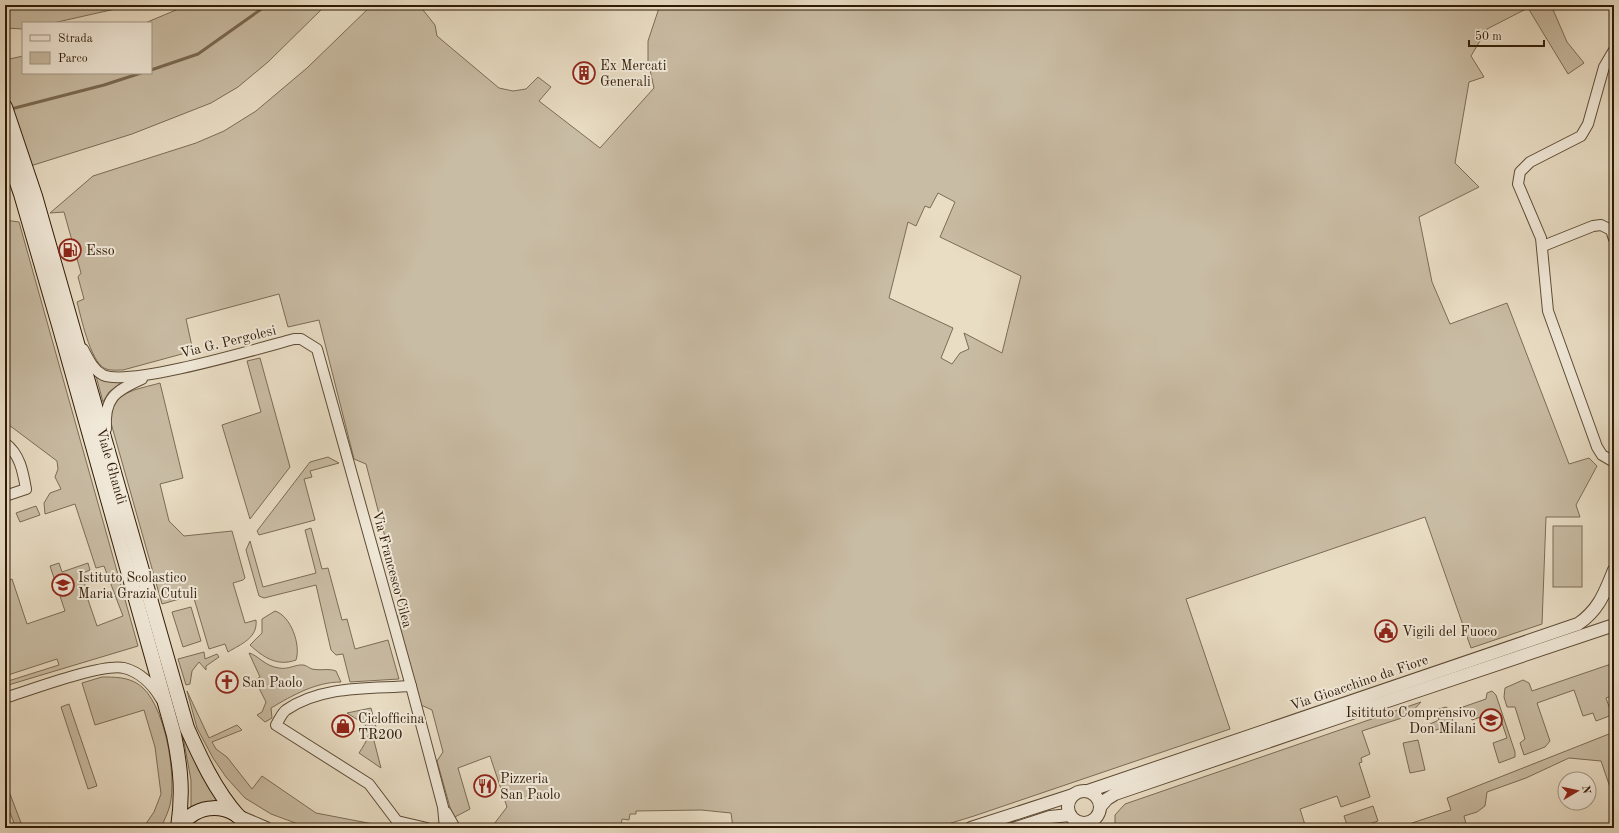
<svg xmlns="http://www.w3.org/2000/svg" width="1619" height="833" viewBox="0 0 1619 833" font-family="'Old Standard TT',serif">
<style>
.green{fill:#c9bca4;stroke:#7c6c55;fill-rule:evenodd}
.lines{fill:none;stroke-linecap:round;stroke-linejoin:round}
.stream{stroke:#796851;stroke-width:3}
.minor-casing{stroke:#5e4c36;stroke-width:12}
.tertiary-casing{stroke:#5e4c36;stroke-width:14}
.secondary-casing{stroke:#2f1b06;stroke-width:16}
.minor{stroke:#f1e9d9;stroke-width:10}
.tertiary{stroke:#f1e9d9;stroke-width:12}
.secondary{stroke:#f1e9d9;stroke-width:14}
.labels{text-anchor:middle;stroke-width:4;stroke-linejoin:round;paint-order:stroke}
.poi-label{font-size:14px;fill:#2f1b06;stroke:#f1e9d9;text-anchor:start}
.street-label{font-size:14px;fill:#2f1b06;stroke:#f1e9d9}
</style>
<rect width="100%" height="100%" fill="#e9ddc4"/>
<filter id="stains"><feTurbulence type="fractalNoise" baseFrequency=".005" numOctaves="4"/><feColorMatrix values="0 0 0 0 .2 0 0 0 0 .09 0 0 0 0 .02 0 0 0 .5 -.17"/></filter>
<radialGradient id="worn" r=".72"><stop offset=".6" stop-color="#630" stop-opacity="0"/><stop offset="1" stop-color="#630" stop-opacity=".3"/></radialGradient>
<!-- green -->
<g class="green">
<polygon points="5,5 133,5 53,23 23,23 23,29 5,28"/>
<polygon points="188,5 326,5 268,62 238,87 211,103 132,134 5,174 5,60 23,56 23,73 151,73 151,23 145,23"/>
<path d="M372,5H419L435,25L437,36L499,88L513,91L526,89L538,77L551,87L539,101L600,148L654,88L648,61V41L660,5H1551L1567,42L1584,63L1568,74L1528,8L1487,29L1471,56L1484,77L1469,82L1455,163L1479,187L1419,217L1432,282L1450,324L1507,303L1569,464L1589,458L1597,466L1576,505L1580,517H1546L1542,624L1471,648L1425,517L1186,599L1230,729L974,816L935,828H836L828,826L827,828H733L731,813L701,810L636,811V814H630L629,820L622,819L621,828H491L507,807L490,756L458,768L470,809L453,818L437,761L443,752L432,710L421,705L397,617L403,606L366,464L354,459L319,320L288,327L279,294L186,319L193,351L123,370C116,370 110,371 104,368C90,360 81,317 77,302L84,299L78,277L81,273L64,212L50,213L93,176L196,143L224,131L256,111L307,68ZM938,193L955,202L940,237L1021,276L1002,353L964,333L969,349L960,353L952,364L941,358L953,328L889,298L908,222L916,226L925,206L930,208Z"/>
<polygon points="5,220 19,222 138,646 5,686 5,682 59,665 57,659 5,676 5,619 10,616 5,601 5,582 12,579 27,624 65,611 50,566 59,563 62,572 88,563 90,570 81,574 88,593 86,594 97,626 123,616 104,566 96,568 75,504 45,514 44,503 50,493 61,489 55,477 58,469 57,461 5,422"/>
<polygon points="260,358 290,467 250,519 222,425 261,412 247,361"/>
<polygon points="96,376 108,381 121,383 109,392 103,402"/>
<path d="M160,383L183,478L160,484L169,521L184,536L232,531L245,578L243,580L233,583L245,623L256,620C258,638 241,644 228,652L225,644L209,649L193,595L162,604L111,423C110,391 136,390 160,383Z"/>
<polygon points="328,457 339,463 310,471 312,477 304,479 315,520 259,535 257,531 310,462"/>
<polygon points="36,506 40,515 20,522 16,513"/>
<rect x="1553" y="526" width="29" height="61"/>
<polygon points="311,528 322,569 328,568 342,620 347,619 355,649 388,640 399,679 350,682 343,654 336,655 331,650 316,585 264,598 259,596 246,550 250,541 263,587 316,573 305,530"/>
<polygon points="191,607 201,641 183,647 172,612"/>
<path d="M275,611C291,616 301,645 296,660C277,667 263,657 250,645L262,633V619Z"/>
<polygon points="204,652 205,659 217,654 219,657 206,666 206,670 199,662 192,671 190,684 186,685 178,659"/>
<path d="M249,653C258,655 264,666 279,668C288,670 296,664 303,665C306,665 309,668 312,669C320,671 328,668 336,671L341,682C316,682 293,695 271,708L272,718L265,722L257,715L262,712L266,702L255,680L260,677Z"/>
<polygon points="1614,663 1614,695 1606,698 1612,715 1596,721 1593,713 1583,716 1574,690 1537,703 1550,741 1545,747 1524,755 1520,743 1525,739 1515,707 1507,707 1504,697 1505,688 1523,680 1529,683 1532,691"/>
<path d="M102,677C115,677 127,677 138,684C165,701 177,776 170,805C168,813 164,820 161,828H143L154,812L161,794L155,747L144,710L95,725L82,683Z"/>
<polygon points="187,691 209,738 237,725 242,730 212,742 216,749 227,757 252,789 262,776 316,813 394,828 309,828 271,814 245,798 226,777 213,758 197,728"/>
<polygon points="1492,691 1496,695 1515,752 1515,757 1499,763 1493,743 1507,738 1498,711 1472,720 1469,710 1462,712 1460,708 1486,699 1487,693"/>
<polygon points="1421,702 1408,716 1362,731 1370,754 1361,758 1362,762 1359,763 1370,797 1341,807 1337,796 1300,809 1306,828 1115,828 1115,815 1125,804"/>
<polygon points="69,704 97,786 88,789 61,707"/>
<polygon points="1446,707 1451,711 1456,710 1457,713 1451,715 1454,724 1433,731 1430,724 1439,720 1435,710"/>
<path d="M371,708L377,731L372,733L381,768L359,753C376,727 370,728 347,713Z"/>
<polygon points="1614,732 1614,799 1601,761 1569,758 1526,778 1487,792 1485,806 1477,812 1464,816 1467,828 1397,828 1451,810 1447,798"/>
<polygon points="183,737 218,801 206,802 191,807 191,780"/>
<polygon points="1418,740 1425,770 1410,773 1403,743"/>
<polygon points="5,781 23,828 16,828 7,805 5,805"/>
<polygon points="1373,806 1378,821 1357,828 1348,828 1344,816"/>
</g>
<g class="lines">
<!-- stream -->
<g class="stream">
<polyline points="151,70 198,54 267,5"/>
<polyline points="11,109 104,85 141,73"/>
</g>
<!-- minor casing -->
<g class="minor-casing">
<g id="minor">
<polyline points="1614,50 1604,67 1588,124 1581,136 1530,162 1520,172 1518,184 1541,238 1548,311 1597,447 1602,455 1614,462"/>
<polyline points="1543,246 1593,226 1601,225 1611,230 1614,239"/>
<path d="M83,349C88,358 93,370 103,375C130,387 260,348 294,339H301L317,349L411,686L443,807L445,828"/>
<path d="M106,429C104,398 115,391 142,379"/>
<path d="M5,443C20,454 23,472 26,489L5,496"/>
<path d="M411,686C370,689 322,685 286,710C282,713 279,720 276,725L369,784L397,821L427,828"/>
<path d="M5,698C30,690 102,663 124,668C140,672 153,685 161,699"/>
<polyline points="446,812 455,828"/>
</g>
</g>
<!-- tertiary casing -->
<g class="tertiary-casing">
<g id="tertiary">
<circle cx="1084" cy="807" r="16"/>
<path d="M1088,791L1578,624C1599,610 1605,592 1614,570"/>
<polyline points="1100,807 1107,799 1115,794 1352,713 1614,625"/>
<polyline points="238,816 266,828"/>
<polyline points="971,828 1073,795"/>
<polyline points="1016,828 1050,817 1070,815"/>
</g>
</g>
<!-- secondary casing -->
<g class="secondary-casing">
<g id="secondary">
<path d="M5,107L35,196L187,728C201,759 215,790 238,816"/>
<path d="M5,148L21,194L59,325L174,735C181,769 183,794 178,828"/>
<path d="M180,828C194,802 234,801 248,828"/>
</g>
</g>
<!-- minor -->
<use href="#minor" class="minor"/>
<!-- tertiary -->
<use href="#tertiary" class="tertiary"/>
<!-- secondary -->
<use href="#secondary" class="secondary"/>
</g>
<!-- icons -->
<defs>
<g id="building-ring" transform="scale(1.15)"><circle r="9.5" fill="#f1e9d9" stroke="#8f2418" stroke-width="1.5"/><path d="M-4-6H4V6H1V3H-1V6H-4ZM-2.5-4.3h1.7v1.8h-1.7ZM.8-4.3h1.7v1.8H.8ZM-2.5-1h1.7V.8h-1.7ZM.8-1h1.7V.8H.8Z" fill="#8f2418"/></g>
<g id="fuel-ring" transform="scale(1.15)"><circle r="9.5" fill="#f1e9d9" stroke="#8f2418" stroke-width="1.5"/><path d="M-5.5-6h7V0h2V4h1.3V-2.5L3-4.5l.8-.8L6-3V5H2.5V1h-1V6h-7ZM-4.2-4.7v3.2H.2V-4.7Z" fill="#8f2418"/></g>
<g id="school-ring" transform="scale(1.15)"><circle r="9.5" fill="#f1e9d9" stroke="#8f2418" stroke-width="1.5"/><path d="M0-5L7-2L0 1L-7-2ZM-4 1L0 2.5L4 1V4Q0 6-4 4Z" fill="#8f2418"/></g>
<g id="civic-ring" transform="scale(1.15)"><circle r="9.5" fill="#f1e9d9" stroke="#8f2418" stroke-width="1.5"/><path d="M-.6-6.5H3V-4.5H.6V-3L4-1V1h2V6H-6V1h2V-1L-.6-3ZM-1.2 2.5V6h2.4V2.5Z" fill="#8f2418"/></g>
<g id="church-ring" transform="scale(1.15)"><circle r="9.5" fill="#f1e9d9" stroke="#8f2418" stroke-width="1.5"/><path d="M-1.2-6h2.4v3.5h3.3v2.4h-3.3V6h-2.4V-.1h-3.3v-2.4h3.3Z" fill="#8f2418"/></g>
<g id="shop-ring" transform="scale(1.15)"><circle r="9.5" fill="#f1e9d9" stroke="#8f2418" stroke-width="1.5"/><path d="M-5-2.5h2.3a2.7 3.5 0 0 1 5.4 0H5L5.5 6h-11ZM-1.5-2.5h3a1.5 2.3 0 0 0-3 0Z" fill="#8f2418"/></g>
<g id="restaurant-ring" transform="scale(1.15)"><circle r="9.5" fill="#f1e9d9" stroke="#8f2418" stroke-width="1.5"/><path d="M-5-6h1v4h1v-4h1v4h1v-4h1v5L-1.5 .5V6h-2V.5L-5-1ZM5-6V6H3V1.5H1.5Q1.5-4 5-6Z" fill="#8f2418"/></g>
</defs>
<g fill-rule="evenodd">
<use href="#building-ring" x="584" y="73"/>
<use href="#fuel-ring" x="70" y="250"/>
<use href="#school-ring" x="63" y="585"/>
<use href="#civic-ring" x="1386" y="631"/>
<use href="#church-ring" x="227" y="682"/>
<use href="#school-ring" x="1491" y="720"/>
<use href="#shop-ring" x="343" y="726"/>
<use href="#restaurant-ring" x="485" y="786"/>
</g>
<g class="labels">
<!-- poi labels -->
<g class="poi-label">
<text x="600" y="70">Ex Mercati<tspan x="600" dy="16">Generali</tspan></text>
<text x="86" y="255">Esso</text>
<text x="78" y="582">Istituto Scolastico<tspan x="78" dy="16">Maria Grazia Cutuli</tspan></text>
<text x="1402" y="636">Vigili del Fuoco</text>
<text x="242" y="687">San Paolo</text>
<text x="1476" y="717" text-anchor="end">Isitituto Comprensivo<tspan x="1476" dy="16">Don Milani</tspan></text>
<text x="358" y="723">Ciclofficina<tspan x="358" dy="16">TR200</tspan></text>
<text x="500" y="783">Pizzeria<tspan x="500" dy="16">San Paolo</tspan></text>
</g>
<!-- street labels -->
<g class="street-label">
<text transform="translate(228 341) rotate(-14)" y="5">Via G. Pergolesi</text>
<text transform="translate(112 466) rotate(74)" y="5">Viale Ghandi</text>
<text transform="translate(393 569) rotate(75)" y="5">Via Francesco Cilea</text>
<text transform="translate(1359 682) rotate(-19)" y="5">Via Gioacchino da Fiore</text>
</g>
</g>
<!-- margin -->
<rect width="1619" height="833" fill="none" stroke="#e9ddc4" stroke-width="20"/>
<rect x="6" y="6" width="1607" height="821" fill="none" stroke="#2f1b06" stroke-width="2"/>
<rect x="10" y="10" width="1599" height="813" fill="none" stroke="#2f1b06"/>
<!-- legend -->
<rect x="22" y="22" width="130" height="52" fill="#f1e9d9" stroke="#a39785"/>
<rect x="30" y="35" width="20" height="6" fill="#f1e9d9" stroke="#a39785"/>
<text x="58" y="42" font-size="12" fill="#2f1b06">Strada</text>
<rect x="30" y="52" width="20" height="12" fill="#c9bca4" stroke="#a39785"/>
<text x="58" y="62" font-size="12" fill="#2f1b06">Parco</text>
<!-- north arrow -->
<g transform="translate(1577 791) rotate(81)"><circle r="19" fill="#f1e9d9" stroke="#a39785"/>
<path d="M0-3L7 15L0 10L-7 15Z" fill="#8f2418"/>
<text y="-6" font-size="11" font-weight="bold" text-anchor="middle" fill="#2f1b06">N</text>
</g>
<!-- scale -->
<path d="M1469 40v6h75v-6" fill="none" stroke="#2f1b06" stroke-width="2"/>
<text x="1475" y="40" font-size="12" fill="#2f1b06" stroke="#f1e9d9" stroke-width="3" paint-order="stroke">50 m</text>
<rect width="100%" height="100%" filter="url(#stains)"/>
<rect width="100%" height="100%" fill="url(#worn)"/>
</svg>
